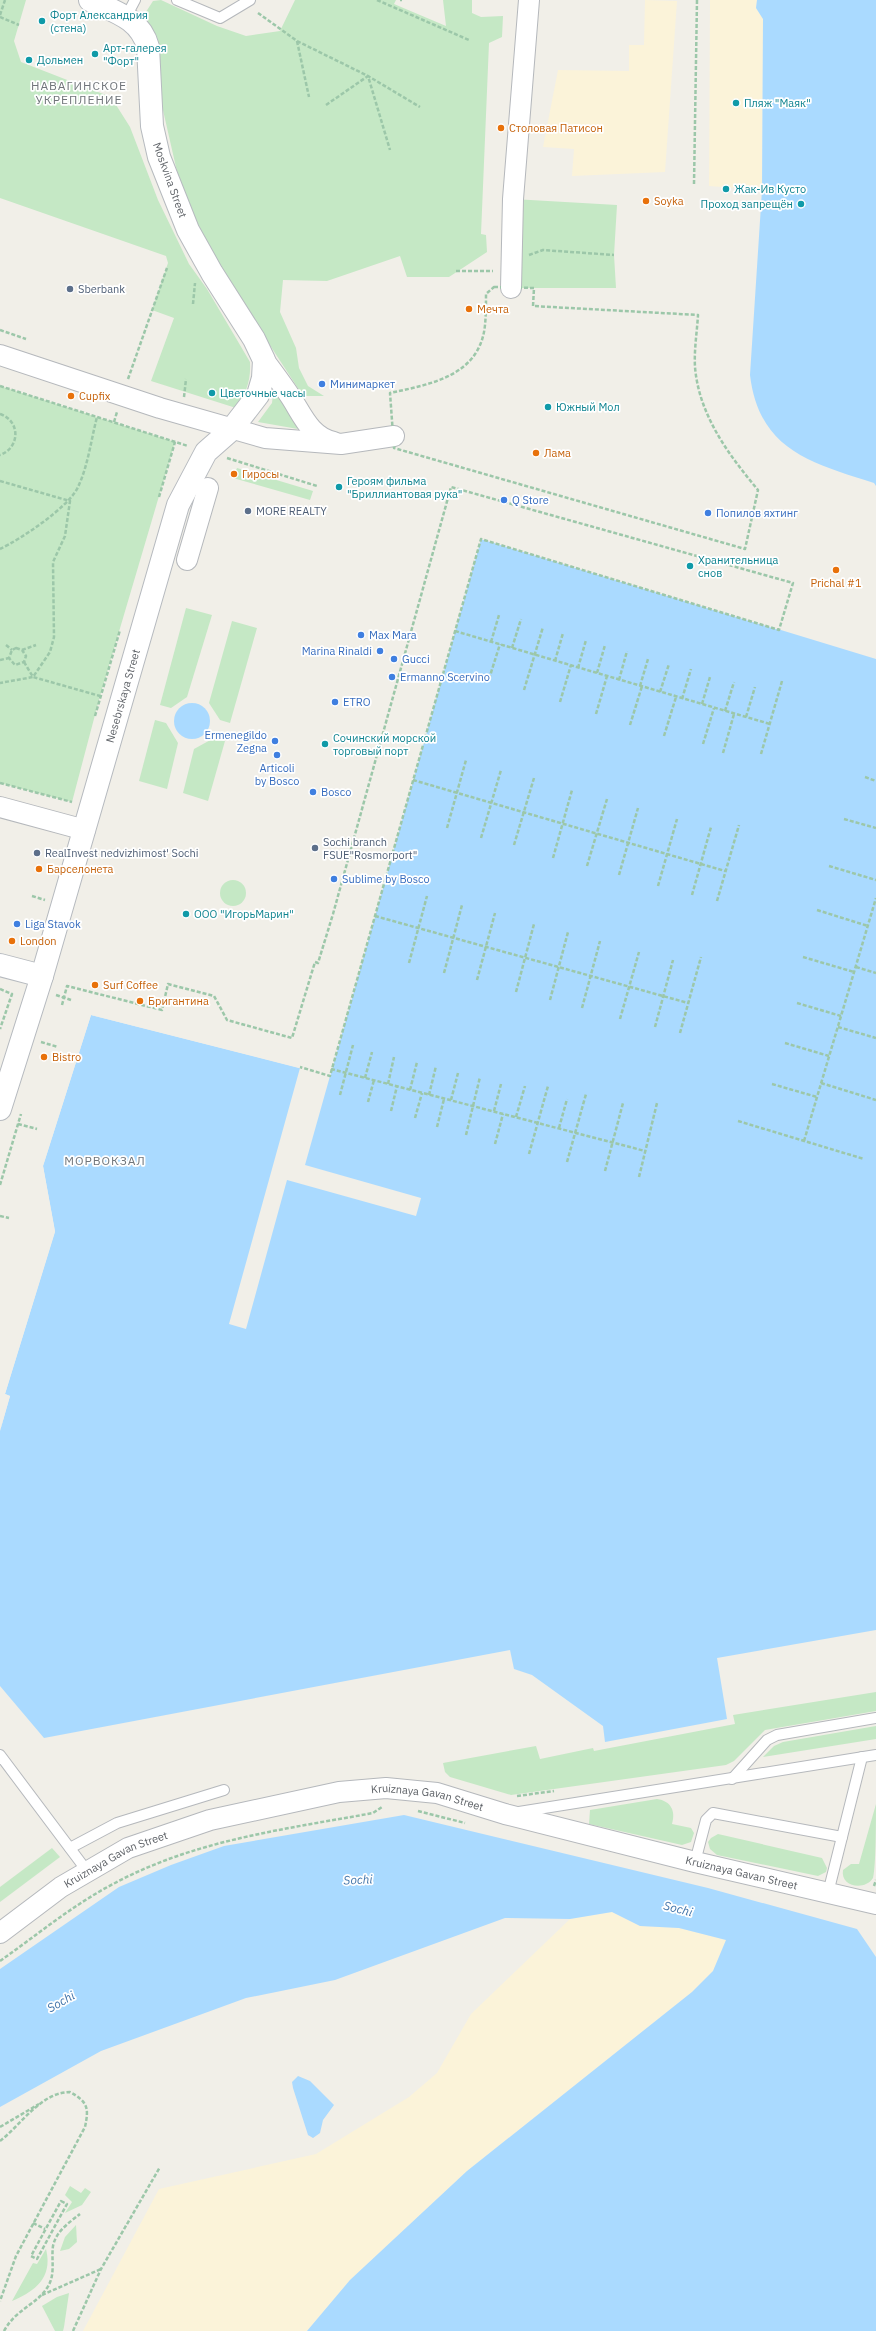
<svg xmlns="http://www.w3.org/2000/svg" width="876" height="2331" viewBox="0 0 876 2331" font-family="'IBM Plex Sans',sans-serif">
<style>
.green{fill:#c5e8c5}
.sand{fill:#fbf3d9}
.water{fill:#aadaff}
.pier{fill:#f1efe8}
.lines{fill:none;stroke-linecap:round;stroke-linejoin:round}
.lane-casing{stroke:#b5b8bc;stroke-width:12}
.street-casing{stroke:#b5b8bc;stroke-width:22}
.secondary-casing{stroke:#b6babf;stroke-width:24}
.path{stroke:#9cc7a9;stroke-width:2.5;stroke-dasharray:4 2;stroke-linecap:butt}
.lane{stroke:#fff;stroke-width:10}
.street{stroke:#fff;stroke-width:20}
.secondary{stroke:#fff;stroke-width:22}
.culture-dot{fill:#0f9aa8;stroke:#fff;stroke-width:1.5}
.food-dot{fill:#e8710a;stroke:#fff;stroke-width:1.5}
.service-dot{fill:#5c6f8a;stroke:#fff;stroke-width:1.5}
.shop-dot{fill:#3f7fe0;stroke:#fff;stroke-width:1.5}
.labels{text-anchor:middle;stroke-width:3.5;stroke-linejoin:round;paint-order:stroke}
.culture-label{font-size:11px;fill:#0d838f;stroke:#fff;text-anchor:start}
.food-label{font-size:11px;fill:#c56008;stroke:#fff;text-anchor:start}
.street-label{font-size:11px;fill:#5f6368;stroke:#fff}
.service-label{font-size:11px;fill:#4e5e75;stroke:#fff;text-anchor:start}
.shop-label{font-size:11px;fill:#366cbe;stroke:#fff;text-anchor:start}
.neighbourhood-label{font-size:12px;letter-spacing:1px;fill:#70757a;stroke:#fff}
.water-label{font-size:12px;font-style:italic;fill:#4174aa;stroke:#fff}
</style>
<rect width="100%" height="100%" fill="#f1efe8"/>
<!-- green -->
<g class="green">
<path d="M0,0H26L14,41L21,62L111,97L130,127L158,200L189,264L207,289L250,362C251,381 246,393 236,408L151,381L174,318L152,310L168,263L166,256L0,198Z"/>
<polygon points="161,0 217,26 246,36 280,31 295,0 396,0 394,4 446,26 443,0 472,0 472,13 481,17 503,16 502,37 489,43 481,234 486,235 487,252 449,277 407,277 400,256 327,281 283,280 280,312 296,348 299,368 308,386 324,396 303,396 217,264 197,222 178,176 142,18 153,1"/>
<polygon points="513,199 617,205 614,255 616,288 511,288"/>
<polygon points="0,386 175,442 100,696 72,802 0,783"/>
<polygon points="274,386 298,429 258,422 272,403"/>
<polygon points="237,468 313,491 310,500 233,478"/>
<polygon points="186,608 212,615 187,697 171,708 160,705"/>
<polygon points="232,621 257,628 230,723 220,720 209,703"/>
<polygon points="155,720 166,723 178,743 167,789 139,781"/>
<polygon points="214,738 225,741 208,801 183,793 194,749"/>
<circle cx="233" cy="893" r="13"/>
<polygon points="876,1692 876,1711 765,1730 734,1761 726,1765 511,1795 450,1777 445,1772 443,1763 536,1746 540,1759 593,1748 594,1751 735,1724 733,1715"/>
<polygon points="876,1726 876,1739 763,1757 774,1746 783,1742"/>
<path d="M657,1799C671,1801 676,1811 672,1824L691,1828L694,1833L691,1842L682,1845L589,1824L590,1810Z"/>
<path d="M876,1804C876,1819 876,1867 873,1878C865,1891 840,1887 843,1870L851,1864H859Z"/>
<polygon points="718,1834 822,1858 827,1868 826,1872 818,1876 717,1855 710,1849 708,1842 711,1838"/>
<polygon points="52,1848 60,1857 0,1902 0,1887"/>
<polygon points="70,2186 81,2193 85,2188 91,2192 82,2205 65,2213 72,2202 65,2195"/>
<polygon points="76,2225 77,2242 69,2249 60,2251 65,2237"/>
<path d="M46,2249C53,2277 36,2291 12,2301L33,2263L37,2264Z"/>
<polygon points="69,2293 64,2327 63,2331 55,2331 42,2306 57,2297"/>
</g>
<!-- sand -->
<g class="sand">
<polygon points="645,0 677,1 665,172 572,176 574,149 543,147 558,70 629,71 629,45 644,45"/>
<polygon points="710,0 757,0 756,8 763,19 762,190 709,186"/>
<polygon points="612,1912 640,1926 679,1928 726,1940 713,1971 692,1992 467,2171 350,2280 307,2331 83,2331 159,2189 316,2154 409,2097 437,2073 471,2014 570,1919"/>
</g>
<!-- water -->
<g class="water">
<path d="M757,0H876V486L874,483C811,463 759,450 750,375L762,190L763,19L756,8Z"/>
<polygon points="481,539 876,659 876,1630 717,1658 727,1719 605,1742 603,1726 532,1675 514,1669 510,1650 44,1738 0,1686 0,1431 10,1396 5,1394 55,1232 43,1166 91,1015 330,1076"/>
<circle cx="192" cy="721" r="18"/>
<polygon points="404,1815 708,1888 857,1929 876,1957 876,2331 307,2331 350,2280 467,2171 692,1992 713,1971 726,1940 679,1928 640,1926 612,1912 570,1919 505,1918 335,1980 246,1998 101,2051 0,2107 0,1969 119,1887 171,1865 224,1846"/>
<polygon points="298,2076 310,2081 334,2105 323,2120 320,2133 313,2138 308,2135 293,2088 292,2082"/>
</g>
<!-- pier -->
<polygon class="pier" points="479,537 780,628 779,630 481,539 305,1165 421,1198 416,1216 287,1180 246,1329 229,1324 300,1068 91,1015 43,1166 55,1231 5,1394 10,1396 0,1431 8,1397 3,1394 53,1231 41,1166 89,1014 328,1073"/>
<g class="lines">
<!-- lane casing -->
<g class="lane-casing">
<g id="lane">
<polyline points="177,0 220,18 250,0"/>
<polyline points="126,17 135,0"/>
<polyline points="0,1755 87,1871"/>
<polyline points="732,1779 767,1740 777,1735 876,1718"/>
<polyline points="519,1812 876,1755"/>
<polyline points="70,1848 117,1823 224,1790"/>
<polyline points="695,1862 706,1820 713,1813 842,1837"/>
<polyline points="828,1893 862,1757"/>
</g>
</g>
<!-- street casing -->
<g class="street-casing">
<g id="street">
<polyline points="511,288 513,199 529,0"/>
<polyline points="0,355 160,408 265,438 341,444 394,436"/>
<path d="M264,360C273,372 282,384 290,396C302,414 310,437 334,442"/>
<polyline points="187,560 208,488"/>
<polyline points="0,807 85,830"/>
<path id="s1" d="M0,1933L61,1887L128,1848L210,1820L339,1792L386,1788L437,1793L505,1814L695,1862L876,1904"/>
</g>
</g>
<!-- secondary casing -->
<g class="secondary-casing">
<g id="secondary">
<polyline points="0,965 42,976"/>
<path id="s2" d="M0,1109L42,976L178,505L206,452L231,430L258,395L263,378L264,360L254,339L212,273L188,230L159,157L152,126L148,47C140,18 115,12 90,0"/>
</g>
</g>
<!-- path -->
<g class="path">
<polyline points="377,0 469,40"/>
<polyline points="400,0 402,0"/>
<polyline points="258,13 297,41 368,76 420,107"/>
<polyline points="0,15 5,0"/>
<polyline points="0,17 19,25"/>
<polyline points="297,41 309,97"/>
<polyline points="326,105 368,76 390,150"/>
<polyline points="694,184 697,0"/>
<polyline points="529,255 543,250 614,255"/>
<polyline points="456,271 493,271"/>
<path d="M494,287L534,288L533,306L698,315C697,332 694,350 695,367C699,415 728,454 758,490L745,549L394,448L390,393C431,384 480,376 485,325C486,315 486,304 486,294Z"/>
<polyline points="193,304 195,283"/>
<polyline points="0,330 26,339"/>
<polyline points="128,379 167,268"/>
<polyline points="0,386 188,446"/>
<polyline points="184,397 186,379"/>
<path d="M0,414C21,421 20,448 0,455"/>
<polyline points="114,422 117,412"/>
<polyline points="227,458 317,486"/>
<polyline points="0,481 70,501 65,536 53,562 54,637 50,652 33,677 0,683"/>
<polyline points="159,497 175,442"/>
<path d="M0,549C21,539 69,507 78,487C88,466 91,440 97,417"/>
<polyline points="455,631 770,724"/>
<polyline points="491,642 499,615"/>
<polyline points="6,645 12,650"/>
<polygon points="16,648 22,650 26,656 24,662 15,665 9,658 12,650"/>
<polyline points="512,648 521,619"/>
<polyline points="22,650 36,645"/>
<polyline points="0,660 9,658"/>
<polyline points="555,661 563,633"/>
<polyline points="24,662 33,677 100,696"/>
<polyline points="578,668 586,640"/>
<polyline points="597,673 605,645"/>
<polyline points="489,679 500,644"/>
<polyline points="619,680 627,651"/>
<polyline points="640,686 648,659"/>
<polyline points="524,690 543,627"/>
<polyline points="660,692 669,664"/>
<polyline points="682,699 691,669"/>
<polyline points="560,702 571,665"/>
<polyline points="702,704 710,677"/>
<polyline points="725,711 734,682"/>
<polyline points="596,714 607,676"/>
<polyline points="95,716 120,630"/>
<polyline points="746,717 755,687"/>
<polyline points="630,725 642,686"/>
<polyline points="664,736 676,697"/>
<polyline points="703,744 714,708"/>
<polyline points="723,753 734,714"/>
<polyline points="761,754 782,681"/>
<polyline points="865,777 876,781"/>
<polyline points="413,780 725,871"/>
<polyline points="0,783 72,802"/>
<polyline points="844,819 876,828"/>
<polyline points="447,828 466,760"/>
<polyline points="481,838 501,770"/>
<polyline points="514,845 534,778"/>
<polyline points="553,858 572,790"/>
<polyline points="587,866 607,799"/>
<polyline points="829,866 876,880"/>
<polyline points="619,875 638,808"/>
<polyline points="658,886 677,819"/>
<polyline points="692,895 711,827"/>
<polyline points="32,896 45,900"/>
<polyline points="717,901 739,825"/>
<polyline points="817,910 868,926"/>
<polyline points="375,916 688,1003"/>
<polyline points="803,957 854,972"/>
<polyline points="409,963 427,896"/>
<polyline points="856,967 876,973"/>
<polyline points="444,973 462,905"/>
<polyline points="477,980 495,913"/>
<polyline points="0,989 12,994 0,1029"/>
<polyline points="516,992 534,924"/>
<polyline points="56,995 71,1000"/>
<polyline points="550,1000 568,932"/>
<polyline points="797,1003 841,1016"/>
<polyline points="62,1005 67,986 162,1010 168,984 214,996 227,1020 292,1038 315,962 318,963 333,914 451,487 793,583 779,630 481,539 330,1076 300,1067"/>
<polyline points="582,1008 600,941"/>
<polyline points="620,1019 639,952"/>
<polyline points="655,1027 673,960"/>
<polyline points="838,1027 876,1038"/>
<polyline points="680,1033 701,957"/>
<polyline points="41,1042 58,1047"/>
<polyline points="785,1043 829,1056"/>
<polyline points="331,1069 645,1151"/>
<polyline points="365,1078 372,1052"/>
<polyline points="821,1083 876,1100"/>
<polyline points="388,1084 394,1057"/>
<polyline points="772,1084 817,1097"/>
<polyline points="410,1090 417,1062"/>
<polyline points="340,1095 353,1045"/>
<polyline points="429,1095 436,1066"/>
<polyline points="451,1100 458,1073"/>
<polyline points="368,1102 374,1080"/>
<polyline points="391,1111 397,1086"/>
<polyline points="494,1111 501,1084"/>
<polyline points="516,1117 525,1086"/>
<polyline points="415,1118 422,1093"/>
<polyline points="738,1121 864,1159"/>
<polyline points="18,1124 37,1129"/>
<polyline points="437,1127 444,1099"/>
<polyline points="559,1128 567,1099"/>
<polyline points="466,1135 480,1077"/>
<polyline points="804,1141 876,898"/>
<polyline points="495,1144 503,1114"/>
<polyline points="529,1154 548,1086"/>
<polyline points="567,1162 586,1094"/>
<polyline points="605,1171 623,1103"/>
<polyline points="639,1177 657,1103"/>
<polyline points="0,1185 21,1114"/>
<polyline points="0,1216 9,1218"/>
<polyline points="517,1796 554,1791"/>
<polyline points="418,1811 465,1823"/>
<polyline points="874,1886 876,1880"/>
<path d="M0,1961C37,1935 74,1904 115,1883C195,1840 286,1829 373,1813L382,1807"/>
<polyline points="0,2127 39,2104"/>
<path d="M0,2141C21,2125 41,2092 70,2092C88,2102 89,2108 85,2127L16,2256L0,2301"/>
<polygon points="61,2201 67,2204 37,2259 31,2256"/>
<polyline points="33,2223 45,2229"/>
<polyline points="42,2295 101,2269"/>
<path d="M4,2331C16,2309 36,2305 47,2288C56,2275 51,2260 53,2246C56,2231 70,2222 80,2214"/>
<polyline points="73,2331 101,2269 160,2167"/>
</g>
<!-- lane -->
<use href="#lane" class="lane"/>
<!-- street -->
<use href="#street" class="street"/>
<!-- secondary -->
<use href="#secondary" class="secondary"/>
</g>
<!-- markers -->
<g class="culture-dot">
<circle cx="42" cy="21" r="4"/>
<circle cx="95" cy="54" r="4"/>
<circle cx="29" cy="60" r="4"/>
<circle cx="736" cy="103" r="4"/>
<circle cx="726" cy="189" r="4"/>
<circle cx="801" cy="204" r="4"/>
<circle cx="212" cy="393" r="4"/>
<circle cx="548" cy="407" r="4"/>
<circle cx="339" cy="487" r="4"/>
<circle cx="690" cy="566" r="4"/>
<circle cx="325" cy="744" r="4"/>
<circle cx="186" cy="914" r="4"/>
</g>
<g class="food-dot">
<circle cx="501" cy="128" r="4"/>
<circle cx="646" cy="201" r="4"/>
<circle cx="469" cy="309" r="4"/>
<circle cx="71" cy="396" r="4"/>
<circle cx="536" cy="453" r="4"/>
<circle cx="234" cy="474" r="4"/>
<circle cx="836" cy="570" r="4"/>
<circle cx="39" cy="869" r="4"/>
<circle cx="12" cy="941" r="4"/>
<circle cx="95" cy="985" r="4"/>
<circle cx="140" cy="1001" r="4"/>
<circle cx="44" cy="1057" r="4"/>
</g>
<g class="service-dot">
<circle cx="70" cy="289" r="4"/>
<circle cx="248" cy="511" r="4"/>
<circle cx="315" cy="848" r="4"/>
<circle cx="37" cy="853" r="4"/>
</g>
<g class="shop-dot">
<circle cx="322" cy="384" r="4"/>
<circle cx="504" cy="500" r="4"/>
<circle cx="708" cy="513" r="4"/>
<circle cx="361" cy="635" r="4"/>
<circle cx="380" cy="651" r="4"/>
<circle cx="394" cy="659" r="4"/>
<circle cx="392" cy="677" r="4"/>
<circle cx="335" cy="702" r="4"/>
<circle cx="275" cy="741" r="4"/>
<circle cx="277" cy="755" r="4"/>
<circle cx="313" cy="792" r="4"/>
<circle cx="334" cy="879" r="4"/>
<circle cx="17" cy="924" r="4"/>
</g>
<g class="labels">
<!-- culture labels -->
<g class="culture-label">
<text x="50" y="19">Форт Александрия<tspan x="50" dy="13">(стена)</tspan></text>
<text x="103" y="52">Арт-галерея<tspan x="103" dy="13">"Форт"</tspan></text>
<text x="37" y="64">Дольмен</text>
<text x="744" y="107">Пляж "Маяк"</text>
<text x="734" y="193">Жак-Ив Кусто</text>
<text x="793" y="208" text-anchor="end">Проход запрещён</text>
<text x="220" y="397">Цветочные часы</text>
<text x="556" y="411">Южный Мол</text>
<text x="347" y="485">Героям фильма<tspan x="347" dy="13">"Бриллиантовая рука"</tspan></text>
<text x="698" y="564">Хранительница<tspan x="698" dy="13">снов</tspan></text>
<text x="333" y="742">Сочинский морской<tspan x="333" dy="13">торговый порт</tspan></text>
<text x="194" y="918">ООО "ИгорьМарин"</text>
</g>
<!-- food labels -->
<g class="food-label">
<text x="509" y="132">Столовая Патисон</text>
<text x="654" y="205">Soyka</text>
<text x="477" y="313">Мечта</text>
<text x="79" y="400">Cupfix</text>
<text x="544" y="457">Лама</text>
<text x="242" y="478">Гиросы</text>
<text x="836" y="587" text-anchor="middle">Prichal #1</text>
<text x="47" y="873">Барселонета</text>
<text x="20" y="945">London</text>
<text x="103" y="989">Surf Coffee</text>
<text x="148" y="1005">Бригантина</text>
<text x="52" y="1061">Bistro</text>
</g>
<!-- street labels -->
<g class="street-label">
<text transform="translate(170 180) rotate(70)" y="4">Moskvina Street</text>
<text dy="4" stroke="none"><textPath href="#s2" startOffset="431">Nesebrskaya Street</textPath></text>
<text dy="4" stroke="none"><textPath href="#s1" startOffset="462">Kruiznaya Gavan Street</textPath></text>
<text dy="4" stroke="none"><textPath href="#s1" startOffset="138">Kruiznaya Gavan Street</textPath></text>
<text dy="4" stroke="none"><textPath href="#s1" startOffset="786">Kruiznaya Gavan Street</textPath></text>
</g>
<!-- service labels -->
<g class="service-label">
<text x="78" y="293">Sberbank</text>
<text x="256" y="515">MORE REALTY</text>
<text x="323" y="846">Sochi branch<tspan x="323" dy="13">FSUE"Rosmorport"</tspan></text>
<text x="45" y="857">RealInvest nedvizhimost' Sochi</text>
</g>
<!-- shop labels -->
<g class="shop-label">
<text x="330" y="388">Минимаркет</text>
<text x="512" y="504">Q Store</text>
<text x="716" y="517">Попилов яхтинг</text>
<text x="369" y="639">Max Mara</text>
<text x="372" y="655" text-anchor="end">Marina Rinaldi</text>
<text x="402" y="663">Gucci</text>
<text x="400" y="681">Ermanno Scervino</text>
<text x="343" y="706">ETRO</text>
<text x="267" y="739" text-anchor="end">Ermenegildo<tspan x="267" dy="13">Zegna</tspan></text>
<text x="277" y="772" text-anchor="middle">Articoli<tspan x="277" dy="13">by Bosco</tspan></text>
<text x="321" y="796">Bosco</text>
<text x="342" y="883">Sublime by Bosco</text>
<text x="25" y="928">Liga Stavok</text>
</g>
<!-- neighbourhood labels -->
<g class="neighbourhood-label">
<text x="79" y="90">НАВАГИНСКОЕ<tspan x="79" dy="14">УКРЕПЛЕНИЕ</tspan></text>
<text x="105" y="1165">МОРВОКЗАЛ</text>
</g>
<!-- water labels -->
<g class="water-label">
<text transform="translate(358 1880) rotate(-2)" y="4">Sochi</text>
<text transform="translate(678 1909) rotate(14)" y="4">Sochi</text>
<text transform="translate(61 2002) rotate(-30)" y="4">Sochi</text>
</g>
</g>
</svg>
